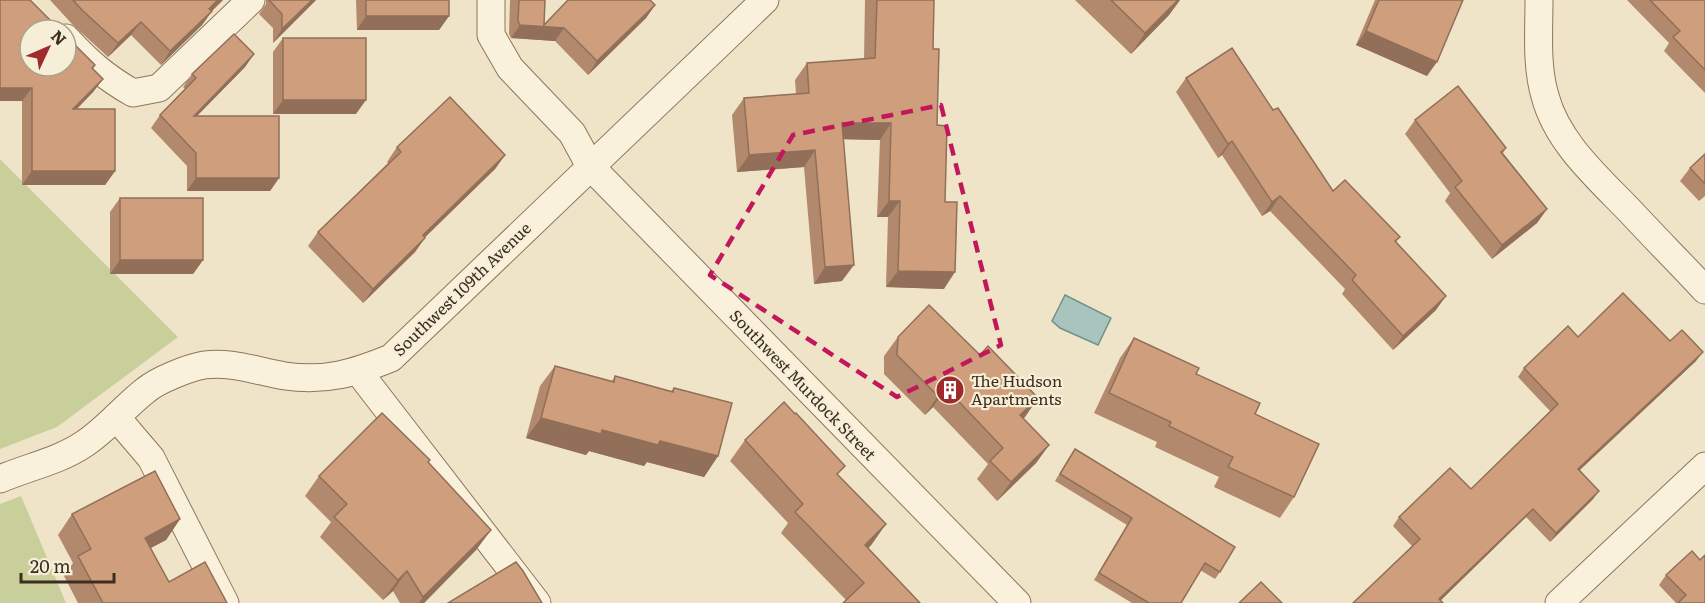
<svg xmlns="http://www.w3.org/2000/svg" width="1705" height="603" viewBox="0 0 1705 603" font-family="Literata,serif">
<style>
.green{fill:#c9cf9b}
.water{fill:#a9c4bc;stroke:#6f938a;stroke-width:1.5}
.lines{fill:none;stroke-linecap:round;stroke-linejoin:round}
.street-casing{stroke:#8d765c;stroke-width:29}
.street{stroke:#faf1dc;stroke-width:27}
.wall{fill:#b2896c}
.shaded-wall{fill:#916f58}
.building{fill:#cf9f7d;stroke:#916f58;stroke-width:1.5}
.marked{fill:none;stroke:#c2185b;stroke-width:4.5;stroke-dasharray:12 8;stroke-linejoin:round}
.labels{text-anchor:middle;stroke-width:4.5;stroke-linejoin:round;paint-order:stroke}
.street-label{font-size:16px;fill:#3d2e20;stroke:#f7eed8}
.poi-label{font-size:16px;fill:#3d2e20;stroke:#f7eed8;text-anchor:start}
</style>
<rect width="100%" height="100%" fill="#f0e4c8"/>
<!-- green -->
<g class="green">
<polygon points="0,159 178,337 57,427 0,449"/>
<polygon points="21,496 66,603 0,603 0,504"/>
</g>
<!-- water -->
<polygon class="water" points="1065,295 1111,318 1098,345 1060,328 1052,321"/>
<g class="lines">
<!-- street casing -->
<g class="street-casing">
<g id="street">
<polyline points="491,0 491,35 510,68 572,133 590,166 1017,603"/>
<path d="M1539,0C1539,31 1536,66 1545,96C1557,142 1597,177 1629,210C1654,237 1680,263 1705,290"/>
<path d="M66,38C88,62 105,77 133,93L159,88L251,0"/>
<polyline points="358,371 537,603"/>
<polyline points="116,417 151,458 225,603"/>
<path d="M0,479C28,467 59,461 84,444C107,429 124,407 146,390C158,380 188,368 204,365C232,361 259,372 285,376C326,382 354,373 391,358L765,0"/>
<polyline points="1559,603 1705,466"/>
</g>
</g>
<!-- street -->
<use href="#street" class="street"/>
</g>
<!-- wall -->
<g class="wall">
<polygon points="0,0 95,65 93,69 103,79 93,92 77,109 115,171 105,185 22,185 22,101 0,101"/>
<polygon points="50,0 223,0 212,11 202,25 161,65 131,35 108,57 72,24"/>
<polygon points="266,0 316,0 273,43 273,28 259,14 266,4"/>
<polygon points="356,0 449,0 449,16 439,30 357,30"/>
<polygon points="510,0 545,0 544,25 655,5 646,18 588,75 555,41 511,38 509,34"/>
<polygon points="865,0 934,0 933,49 937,125 945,202 944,289 886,287 888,217 877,217 880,140 843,139 842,281 814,284 804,167 737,172 732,115 744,98 796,94 795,80 807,63 864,59"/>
<polygon points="1075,0 1180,0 1169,15 1131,54"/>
<polygon points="1375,0 1463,0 1427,76 1356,45"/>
<polygon points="1627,0 1705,0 1705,93 1664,51 1669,43"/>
<polygon points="283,38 356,114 273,114 273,52"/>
<polygon points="254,54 245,67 197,116 279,178 270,191 187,191 187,166 151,128 160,115 185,89 183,87 192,74"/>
<polygon points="1186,78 1273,110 1333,191 1400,237 1396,242 1436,310 1393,350 1342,294 1345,289 1270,211 1262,216 1222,155 1218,158 1176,92"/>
<polygon points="1415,120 1506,148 1503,153 1547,209 1537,223 1492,259 1445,201 1450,193 1405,134"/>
<polygon points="397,147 505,155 495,169 425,237 415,252 363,303 308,246 318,232 388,163 387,162"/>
<polygon points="1705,154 1705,196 1699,201 1680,181 1690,168"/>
<polygon points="120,198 203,260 193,274 110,274 110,212"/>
<polygon points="898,337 980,355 1038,398 1023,419 1049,445 1036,463 997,501 977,479 988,464 933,407 925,415 884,374 884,356"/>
<polygon points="1578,337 1670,341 1696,361 1580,470 1599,491 1593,499 1550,542 1526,517 1440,601 1353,603 1412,546 1393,526 1399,517 1471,489 1550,411 1518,377 1524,368"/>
<polygon points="1134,338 1196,374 1255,414 1294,497 1280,518 1214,487 1219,477 1155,447 1157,442 1094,413 1120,358"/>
<polygon points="555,366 612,381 615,376 671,391 674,388 718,456 704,477 647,462 644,466 589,451 586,455 526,438 540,386"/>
<polygon points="745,440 838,475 872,544 868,549 920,603 846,600 781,533 788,523 730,461"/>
<polygon points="1070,456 1220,572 1215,579 1200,570 1181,603 1132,603 1094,580 1127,525 1055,481"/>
<polygon points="430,460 428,463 491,530 476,550 424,603 400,603 393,591 383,600 320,537 331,522 305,496 319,476"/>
<polygon points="72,514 180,519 166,540 151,548 169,582 227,603 78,603 64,576 73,563 58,535"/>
<polygon points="1666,575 1705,603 1676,603 1659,585"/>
</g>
<!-- shaded-wall -->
<g class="shaded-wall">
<polygon points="218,0 223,0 200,22 209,9"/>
<polygon points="312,0 316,0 273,43 282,29"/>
<polygon points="1178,0 1180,0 1169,15 1131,54 1145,33"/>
<polygon points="655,5 646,18 588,75 597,61"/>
<polygon points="212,11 202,25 161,65 170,51"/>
<polygon points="366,16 449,16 439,30 357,30"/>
<polygon points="141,22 131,35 108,57 118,43"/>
<polygon points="520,25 564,28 555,41 511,38"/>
<polygon points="1366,31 1437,62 1427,76 1356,45"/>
<polygon points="254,54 245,67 185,128 194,116"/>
<polygon points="103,79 93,92 63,123 73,109"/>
<polygon points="0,88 32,88 22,101 0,101"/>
<polygon points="283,100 366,100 356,114 273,114"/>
<polygon points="842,123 891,123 880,140 830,139"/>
<polygon points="1232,141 1222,155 1218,158 1228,144"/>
<polygon points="815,150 804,167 737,172 749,155"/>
<polygon points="505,155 495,169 413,249 423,235"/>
<polygon points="32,171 115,171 105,185 22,185"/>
<polygon points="196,178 279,178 270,191 187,191"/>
<polygon points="1280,196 1270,211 1262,216 1272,202"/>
<polygon points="889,201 900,201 888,217 877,217"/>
<polygon points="1547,209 1537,223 1492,259 1502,245"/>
<polygon points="425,238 415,252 363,303 373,289"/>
<polygon points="120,260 203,260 193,274 110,274"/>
<polygon points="854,265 842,281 814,284 825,267"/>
<polygon points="898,271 955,272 944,289 886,287"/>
<polygon points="1446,296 1436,310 1393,350 1403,336"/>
<polygon points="1703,352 1696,361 1572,477 1578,469"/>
<polygon points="946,388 933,407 925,415 938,396"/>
<polygon points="1038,398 1025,417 1007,434 1020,415"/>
<polygon points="541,418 660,441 718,456 704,477 647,462 644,466 589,451 586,455 526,438"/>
<polygon points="1049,445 1036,463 997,501 1011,482"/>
<polygon points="1599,491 1593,499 1550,542 1556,533"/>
<polygon points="1533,509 1526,517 1438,603 1439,599"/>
<polygon points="180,519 166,540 131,558 145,538"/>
<polygon points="886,524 872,544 850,566 865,545"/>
<polygon points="491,530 476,550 424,603 419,603 423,597"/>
<polygon points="407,571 393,591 383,600 398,580"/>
</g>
<!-- building -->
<g class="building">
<polygon points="0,0 30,0 60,30 30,30 30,66 66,66 66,36 95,65 92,68 103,79 73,109 115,109 115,171 32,171 32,88 0,88"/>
<polygon points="73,0 218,0 209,9 212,11 170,51 141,22 118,43 82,10"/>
<polygon points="269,0 312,0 282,29 282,14"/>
<rect x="366" y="0" width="83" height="16"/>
<polygon points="519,0 545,0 544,25 568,0 650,0 655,5 597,61 564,28 520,25 518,21"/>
<polygon points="877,0 934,0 933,49 939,49 937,125 947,126 945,202 957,202 955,272 898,271 900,201 889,201 891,123 842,123 854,265 825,267 815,150 749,155 744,98 809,93 807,63 875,58"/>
<polygon points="1111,0 1178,0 1145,33"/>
<polygon points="1379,0 1463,0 1437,62 1366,31"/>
<polygon points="1650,0 1705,0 1705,70 1673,37 1680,31"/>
<polygon points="234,34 254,54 194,116 279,116 279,178 196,178 196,153 160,115 196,78 192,74"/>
<rect x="283" y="38" width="83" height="62"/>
<polygon points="1232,48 1273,110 1278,108 1333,191 1345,180 1400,237 1395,241 1446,296 1403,336 1352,280 1356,275 1280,196 1272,202 1232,141 1228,144 1186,78"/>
<polygon points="1458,86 1506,148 1501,152 1547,209 1502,245 1455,187 1462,181 1415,120"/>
<polygon points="450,97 505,155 423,235 425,238 373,289 318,232 401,152 397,147"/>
<polygon points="1705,154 1705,184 1690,168"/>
<rect x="120" y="198" width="83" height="62"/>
<polygon points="1623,293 1670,341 1682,330 1703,352 1578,469 1599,491 1556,533 1533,509 1439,599 1443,603 1353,603 1420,539 1399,517 1450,468 1471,489 1558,404 1524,368 1568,326 1578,337"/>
<polygon points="929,305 980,355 988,346 1038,398 1020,415 1049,445 1011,482 990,461 1003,448 946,388 938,396 897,355 898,337"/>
<polygon points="1134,338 1199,368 1196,374 1260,403 1255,414 1319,444 1294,497 1228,467 1233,457 1169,426 1171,422 1109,393"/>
<polygon points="555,366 614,382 615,376 673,392 674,388 732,403 718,456 660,441 658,445 602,430 601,434 541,418"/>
<polygon points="784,402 795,414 796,413 845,466 837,474 886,524 865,545 920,603 843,603 864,583 795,512 803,504 745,440"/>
<polygon points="382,413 430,460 428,462 491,530 423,597 407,571 398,580 334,517 347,504 319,476"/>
<polygon points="1075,449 1235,547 1220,572 1205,563 1181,603 1149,603 1099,573 1132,518 1060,474"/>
<polygon points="155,471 180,519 145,538 169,582 205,562 227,603 103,603 78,556 91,549 72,514"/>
<polygon points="1692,551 1700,560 1705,555 1705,603 1678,603 1686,595 1666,575"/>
<polygon points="516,562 523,571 542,603 448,603"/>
<polygon points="1261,582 1282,603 1239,603"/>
</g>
<!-- marked area -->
<path class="marked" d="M941,105L1001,345L897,397L710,275L793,135Z"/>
<!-- icons -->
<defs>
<g id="building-disc" transform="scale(1.5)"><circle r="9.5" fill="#9e2a2b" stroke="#f7eed8"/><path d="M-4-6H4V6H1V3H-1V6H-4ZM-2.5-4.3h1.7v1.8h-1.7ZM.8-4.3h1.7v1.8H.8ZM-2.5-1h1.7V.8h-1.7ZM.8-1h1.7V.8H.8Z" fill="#fff"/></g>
</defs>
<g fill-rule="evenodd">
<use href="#building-disc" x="950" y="390"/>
</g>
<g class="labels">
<!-- street labels -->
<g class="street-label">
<text transform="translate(462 289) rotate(-44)" y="6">Southwest 109th Avenue</text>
<text transform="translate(803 385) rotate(46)" y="6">Southwest Murdock Street</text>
</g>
<!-- poi labels -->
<g class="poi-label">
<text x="971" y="387">The Hudson<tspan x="971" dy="18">Apartments</tspan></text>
</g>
</g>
<!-- north arrow -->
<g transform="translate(48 48) rotate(46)"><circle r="28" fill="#f7eed8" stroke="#ada18e" stroke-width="1.5"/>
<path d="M0-4.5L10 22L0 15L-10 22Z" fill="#9e2a2b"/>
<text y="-9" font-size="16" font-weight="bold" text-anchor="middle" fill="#3d2e20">N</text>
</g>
<!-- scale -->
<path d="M21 573v9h93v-9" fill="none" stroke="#3d2e20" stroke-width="3"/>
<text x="30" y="573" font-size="18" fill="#3d2e20" stroke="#f7eed8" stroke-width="4.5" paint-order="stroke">20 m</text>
</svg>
